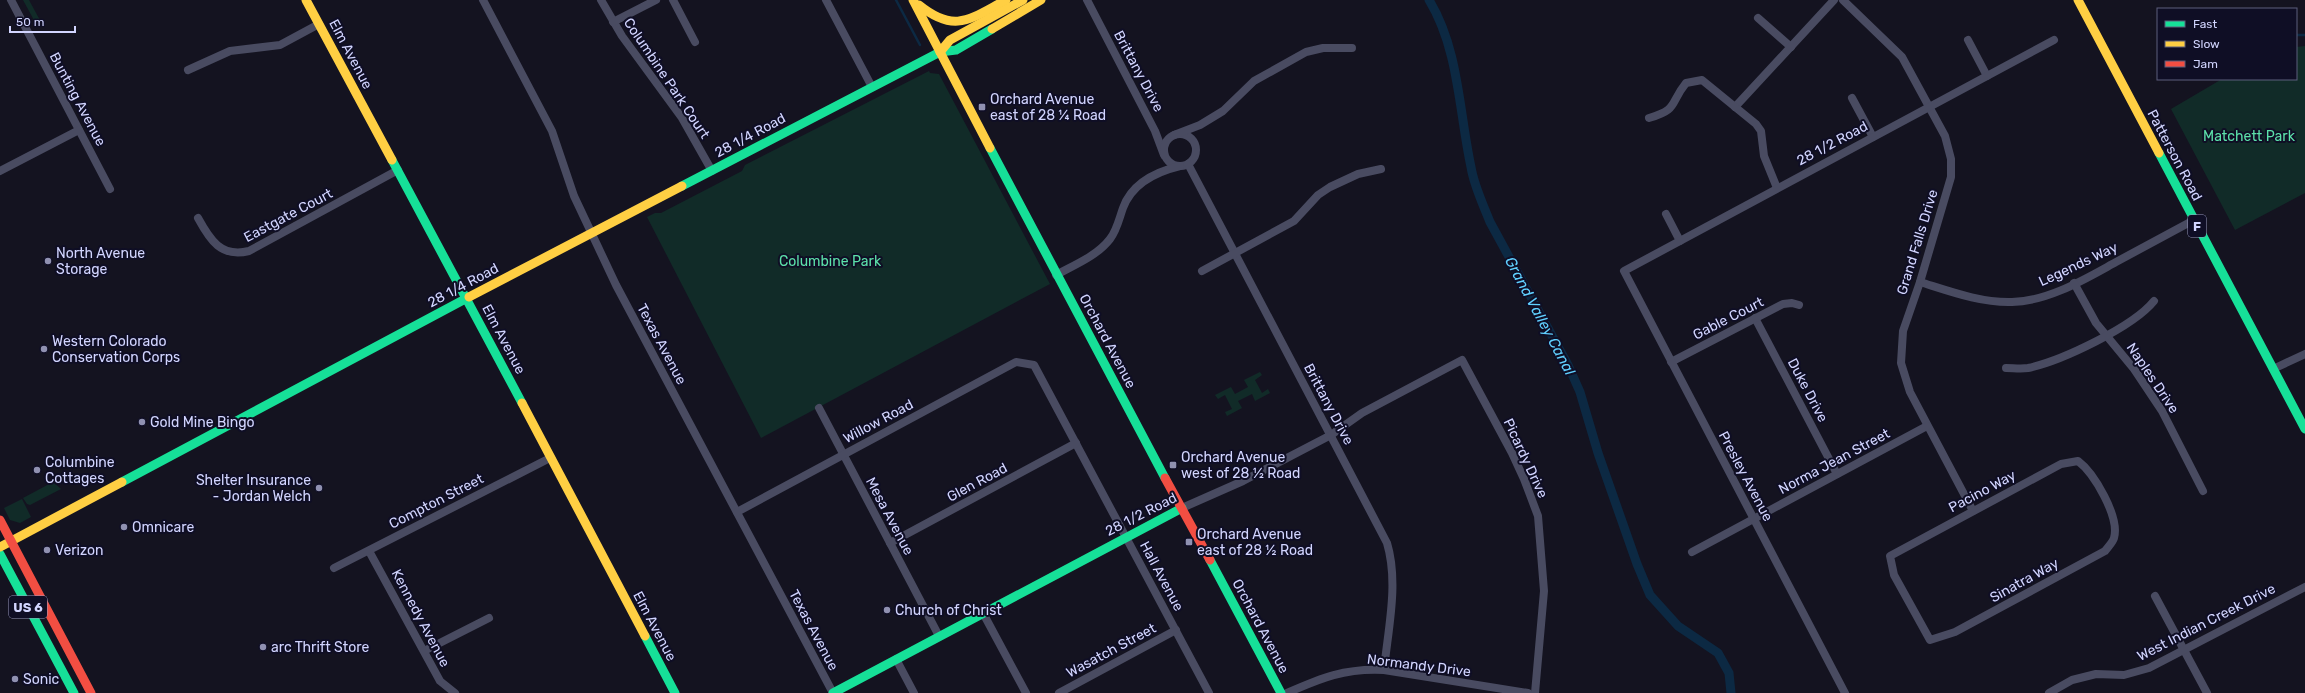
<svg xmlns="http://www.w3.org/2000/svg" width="2305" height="693" viewBox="0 0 2305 693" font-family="Rubik,sans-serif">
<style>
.green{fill:#112b28}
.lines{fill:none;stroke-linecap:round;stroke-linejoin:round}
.stream{stroke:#0c2943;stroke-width:2.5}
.canal{stroke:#0c2943;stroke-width:9}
.street{stroke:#494b61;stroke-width:8}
.fast{stroke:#16e098;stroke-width:9}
.slow{stroke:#ffcf43;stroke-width:9}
.jam{stroke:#f24e42;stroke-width:9}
.poi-dot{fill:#9091b1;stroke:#0f0e25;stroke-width:1.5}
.labels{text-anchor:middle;stroke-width:4;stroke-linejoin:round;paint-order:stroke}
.shield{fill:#0f0e25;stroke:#9899be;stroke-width:1}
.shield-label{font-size:13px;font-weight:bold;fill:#d2d5ff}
.street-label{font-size:14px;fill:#d2d5ff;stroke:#0f0e25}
.poi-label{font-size:14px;fill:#d2d5ff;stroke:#0f0e25;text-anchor:start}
.park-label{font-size:14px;fill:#5ce1aa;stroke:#0f0e25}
.water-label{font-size:15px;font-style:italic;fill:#60d0ff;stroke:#0f0e25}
</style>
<rect width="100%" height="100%" fill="#141320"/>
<!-- green -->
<g class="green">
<polygon points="23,0 29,0 42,24 35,22"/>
<polygon points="2305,46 2305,193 2235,230 2171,109 2222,79 2296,79 2296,47"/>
<polygon points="929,71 930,73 939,74 1050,284 761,438 647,217 655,213 661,213 742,171 745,165"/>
<polygon points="1260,372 1262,375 1255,380 1262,393 1268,389 1270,393 1255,401 1252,394 1238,401 1242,408 1227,416 1225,412 1232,409 1225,395 1218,399 1215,395 1231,387 1235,394 1248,387 1244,380"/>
<polygon points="53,482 61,489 30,505 27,504 23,498"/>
<polygon points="22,499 31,517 20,523 10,520 4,508"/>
</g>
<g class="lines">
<!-- stream -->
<g class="stream">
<polyline points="896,0 920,45"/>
<polyline points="2296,35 2305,35"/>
</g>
<!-- canal -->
<path class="canal" d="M1429,0C1459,49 1459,112 1471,167C1474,186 1483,204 1490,222L1568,365L1580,392L1598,453L1637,564L1650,595L1678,626L1718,653L1729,673L1731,693"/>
<!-- street -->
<g class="street">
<polyline points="11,0 110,189"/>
<polyline points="483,0 552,131 574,196 616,285 833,693"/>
<polyline points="601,0 622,36 682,118 712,171"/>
<polyline points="673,0 695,42"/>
<polyline points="826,0 872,87"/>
<polyline points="1087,0 1155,131 1164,155"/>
<polyline points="1843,0 1902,57 1945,136 1951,159 1951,177 1920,282 1903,331 1901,363 1910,392 1973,511"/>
<polyline points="1758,18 1791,47"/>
<polyline points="613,22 656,0"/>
<polyline points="1968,40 1987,76"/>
<polyline points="188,70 230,51 280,45 319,24"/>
<polyline points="1852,98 1873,137"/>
<polyline points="1735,107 1834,0"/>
<path d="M1649,118C1679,109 1669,104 1686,83L1702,80L1756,124L1761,131L1764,156L1777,188"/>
<circle cx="1180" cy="150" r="16"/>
<polyline points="1174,135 1200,125 1223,111 1254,81 1306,52 1323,48 1352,48"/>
<path d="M1188,164L1387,543C1399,583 1388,629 1384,670"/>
<polyline points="0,171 79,130"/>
<polyline points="1666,214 1680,241"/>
<path d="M198,218C210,240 221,258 249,251L398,170"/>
<polyline points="1202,271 1294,221 1318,195 1330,187 1358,174 1381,169"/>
<path d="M1056,275C1074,265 1097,256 1110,239C1117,230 1119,219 1123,208C1132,183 1155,172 1180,166"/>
<path d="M1920,282C1949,291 1981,303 2012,302C2049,301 2085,279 2116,262C2142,248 2168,234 2194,220"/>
<polyline points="2074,283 2096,323 2134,369 2162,411 2203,491"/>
<polyline points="1755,318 1837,474"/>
<polyline points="1671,362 1783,304 1792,303 1799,305"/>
<path d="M2006,368C2013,368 2021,369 2028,368C2061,361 2133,327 2154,301"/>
<polyline points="2273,369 2305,354"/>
<polyline points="819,408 939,636"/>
<path d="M2078,461C2094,473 2120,517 2114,538C2113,542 2108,547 2105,551L1955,632L1930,640L1894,575L1890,556L2061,464Z"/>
<polyline points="1182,508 1243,481 1331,435 1362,413 1462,360 1512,453 1524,479 1538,516 1544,591 1535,693"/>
<polyline points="737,512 1016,362 1034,365 1209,693"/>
<polyline points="890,543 1076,443"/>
<polyline points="369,551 440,681 455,693"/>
<polyline points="1692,552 1927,426"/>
<polyline points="334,568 550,458"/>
<polyline points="2155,596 2207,693"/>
<polyline points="983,613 1026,693"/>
<polyline points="424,651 489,618"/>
<polyline points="896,659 914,693"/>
<polyline points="1059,693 1176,630"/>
<path d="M1287,693C1321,678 1345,668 1384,670L1528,693"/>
<polyline points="1845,693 1624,271 2054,40"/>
<polyline points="2049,693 2072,680 2096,674 2124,675 2149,668 2305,587"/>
</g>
<!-- fast -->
<g class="fast">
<polyline points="990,148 1165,478"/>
<polyline points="2159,153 2305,429"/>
<polyline points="392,160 522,403"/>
<polyline points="682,186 940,52 956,50 992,29"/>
<polyline points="122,482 469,297"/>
<polyline points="0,554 74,693"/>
<polyline points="1210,560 1281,693"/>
<polyline points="645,636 675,693"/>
<polyline points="833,693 1182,508"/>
</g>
<!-- slow -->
<g class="slow">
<polyline points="306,0 392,160"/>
<polyline points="913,0 990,148"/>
<polyline points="2078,0 2159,153"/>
<path d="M919,5C955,34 970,19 1006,0"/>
<polyline points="992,29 1041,0"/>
<polyline points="940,52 950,40 1023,0"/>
<polyline points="469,297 682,186"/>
<polyline points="522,403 645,636"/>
<polyline points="0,547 122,482"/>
</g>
<!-- jam -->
<g class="jam">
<polyline points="1165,478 1210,560"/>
<polyline points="0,520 91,693"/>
</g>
</g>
<!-- markers -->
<g class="poi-dot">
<rect x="978" y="103" width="8" height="8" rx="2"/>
<circle cx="48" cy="261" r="4"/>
<circle cx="44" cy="349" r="4"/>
<circle cx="142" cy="422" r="4"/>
<rect x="1169" y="461" width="8" height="8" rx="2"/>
<circle cx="37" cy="470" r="4"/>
<circle cx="319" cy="488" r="4"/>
<circle cx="124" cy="527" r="4"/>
<rect x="1185" y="538" width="8" height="8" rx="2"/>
<circle cx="47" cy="550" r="4"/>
<circle cx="887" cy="610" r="4"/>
<circle cx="263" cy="647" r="4"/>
<circle cx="15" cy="679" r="4"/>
</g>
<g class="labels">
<!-- shield labels -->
<g class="shield">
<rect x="2188" y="215" width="18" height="22" rx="3"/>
<rect x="9" y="596" width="38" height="22" rx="3"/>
</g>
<g class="shield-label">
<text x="2197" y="231">F</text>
<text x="28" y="612">US 6</text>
</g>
<!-- street labels -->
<g class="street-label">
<text transform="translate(351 54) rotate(62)" y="5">Elm Avenue</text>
<text transform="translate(1139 71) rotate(62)" y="5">Brittany Drive</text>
<text transform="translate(667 78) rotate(56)" y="5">Columbine Park Court</text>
<text transform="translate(78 99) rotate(62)" y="5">Bunting Avenue</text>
<text transform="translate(750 135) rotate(-28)" y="5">28 1/4 Road</text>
<text transform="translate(1832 143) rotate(-28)" y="5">28 1/2 Road</text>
<text transform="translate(2175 155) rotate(62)" y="5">Patterson Road</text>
<text transform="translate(288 215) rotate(-28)" y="5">Eastgate Court</text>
<text transform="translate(1917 242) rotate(-73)" y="5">Grand Falls Drive</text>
<text transform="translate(2078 264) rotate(-25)" y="5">Legends Way</text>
<text transform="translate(463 285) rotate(-28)" y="5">28 1/4 Road</text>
<text transform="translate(1728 318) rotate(-27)" y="5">Gable Court</text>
<text transform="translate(504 339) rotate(62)" y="5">Elm Avenue</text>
<text transform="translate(1108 341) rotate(62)" y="5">Orchard Avenue</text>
<text transform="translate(662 344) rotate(62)" y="5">Texas Avenue</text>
<text transform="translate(2153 378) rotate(56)" y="5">Naples Drive</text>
<text transform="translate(1808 390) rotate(62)" y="5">Duke Drive</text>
<text transform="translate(1329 404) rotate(62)" y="5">Brittany Drive</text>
<text transform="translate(878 421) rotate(-28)" y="5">Willow Road</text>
<text transform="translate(1526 458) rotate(65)" y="5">Picardy Drive</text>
<text transform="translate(1834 461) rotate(-28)" y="5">Norma Jean Street</text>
<text transform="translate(1746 476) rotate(62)" y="5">Presley Avenue</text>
<text transform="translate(977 482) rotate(-28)" y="5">Glen Road</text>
<text transform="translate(1982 491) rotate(-28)" y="5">Pacino Way</text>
<text transform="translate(436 501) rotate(-27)" y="5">Compton Street</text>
<text transform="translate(1141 514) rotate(-27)" y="5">28 1/2 Road</text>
<text transform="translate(890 516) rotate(62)" y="5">Mesa Avenue</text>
<text transform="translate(1162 576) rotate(62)" y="5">Hall Avenue</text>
<text transform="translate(2024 580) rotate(-29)" y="5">Sinatra Way</text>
<text transform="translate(421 618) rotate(62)" y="5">Kennedy Avenue</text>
<text transform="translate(2206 622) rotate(-27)" y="5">West Indian Creek Drive</text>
<text transform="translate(655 626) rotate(62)" y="5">Elm Avenue</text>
<text transform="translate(1261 626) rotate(62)" y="5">Orchard Avenue</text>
<text transform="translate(814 630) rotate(62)" y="5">Texas Avenue</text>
<text transform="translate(1111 650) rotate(-28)" y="5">Wasatch Street</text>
<text transform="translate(1419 665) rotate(7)" y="5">Normandy Drive</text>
</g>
<!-- poi labels -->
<g class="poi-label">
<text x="990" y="104">Orchard Avenue<tspan x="990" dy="16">east of 28 ¼ Road</tspan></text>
<text x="56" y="258">North Avenue<tspan x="56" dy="16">Storage</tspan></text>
<text x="52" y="346">Western Colorado<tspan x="52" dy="16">Conservation Corps</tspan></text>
<text x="150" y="427">Gold Mine Bingo</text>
<text x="1181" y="462">Orchard Avenue<tspan x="1181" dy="16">west of 28 ½ Road</tspan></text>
<text x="45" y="467">Columbine<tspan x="45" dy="16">Cottages</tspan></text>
<text x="311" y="485" text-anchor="end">Shelter Insurance<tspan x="311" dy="16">- Jordan Welch</tspan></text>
<text x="132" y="532">Omnicare</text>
<text x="1197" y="539">Orchard Avenue<tspan x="1197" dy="16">east of 28 ½ Road</tspan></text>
<text x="55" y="555">Verizon</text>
<text x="895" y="615">Church of Christ</text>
<text x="271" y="652">arc Thrift Store</text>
<text x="23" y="684">Sonic</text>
</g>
<!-- park labels -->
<g class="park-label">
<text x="2249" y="141">Matchett Park</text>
<text x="830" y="266">Columbine Park</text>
</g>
<!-- water labels -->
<g class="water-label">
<text transform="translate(1540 316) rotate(62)" y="5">Grand Valley Canal</text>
</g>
</g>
<!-- legend -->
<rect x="2157" y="8" width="140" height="72" fill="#0f0e25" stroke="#5d5e7c"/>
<rect x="2165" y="21" width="20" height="6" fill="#16e098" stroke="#5d5e7c"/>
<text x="2193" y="28" font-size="12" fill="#d2d5ff">Fast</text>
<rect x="2165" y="41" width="20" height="6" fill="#ffcf43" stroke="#5d5e7c"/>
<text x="2193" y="48" font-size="12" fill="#d2d5ff">Slow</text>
<rect x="2165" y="61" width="20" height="6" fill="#f24e42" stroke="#5d5e7c"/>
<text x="2193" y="68" font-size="12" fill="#d2d5ff">Jam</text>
<!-- scale -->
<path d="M10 26v6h65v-6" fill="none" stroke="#d2d5ff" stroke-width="2"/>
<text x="16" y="26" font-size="12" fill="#d2d5ff" stroke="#0f0e25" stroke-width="3" paint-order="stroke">50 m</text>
</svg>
